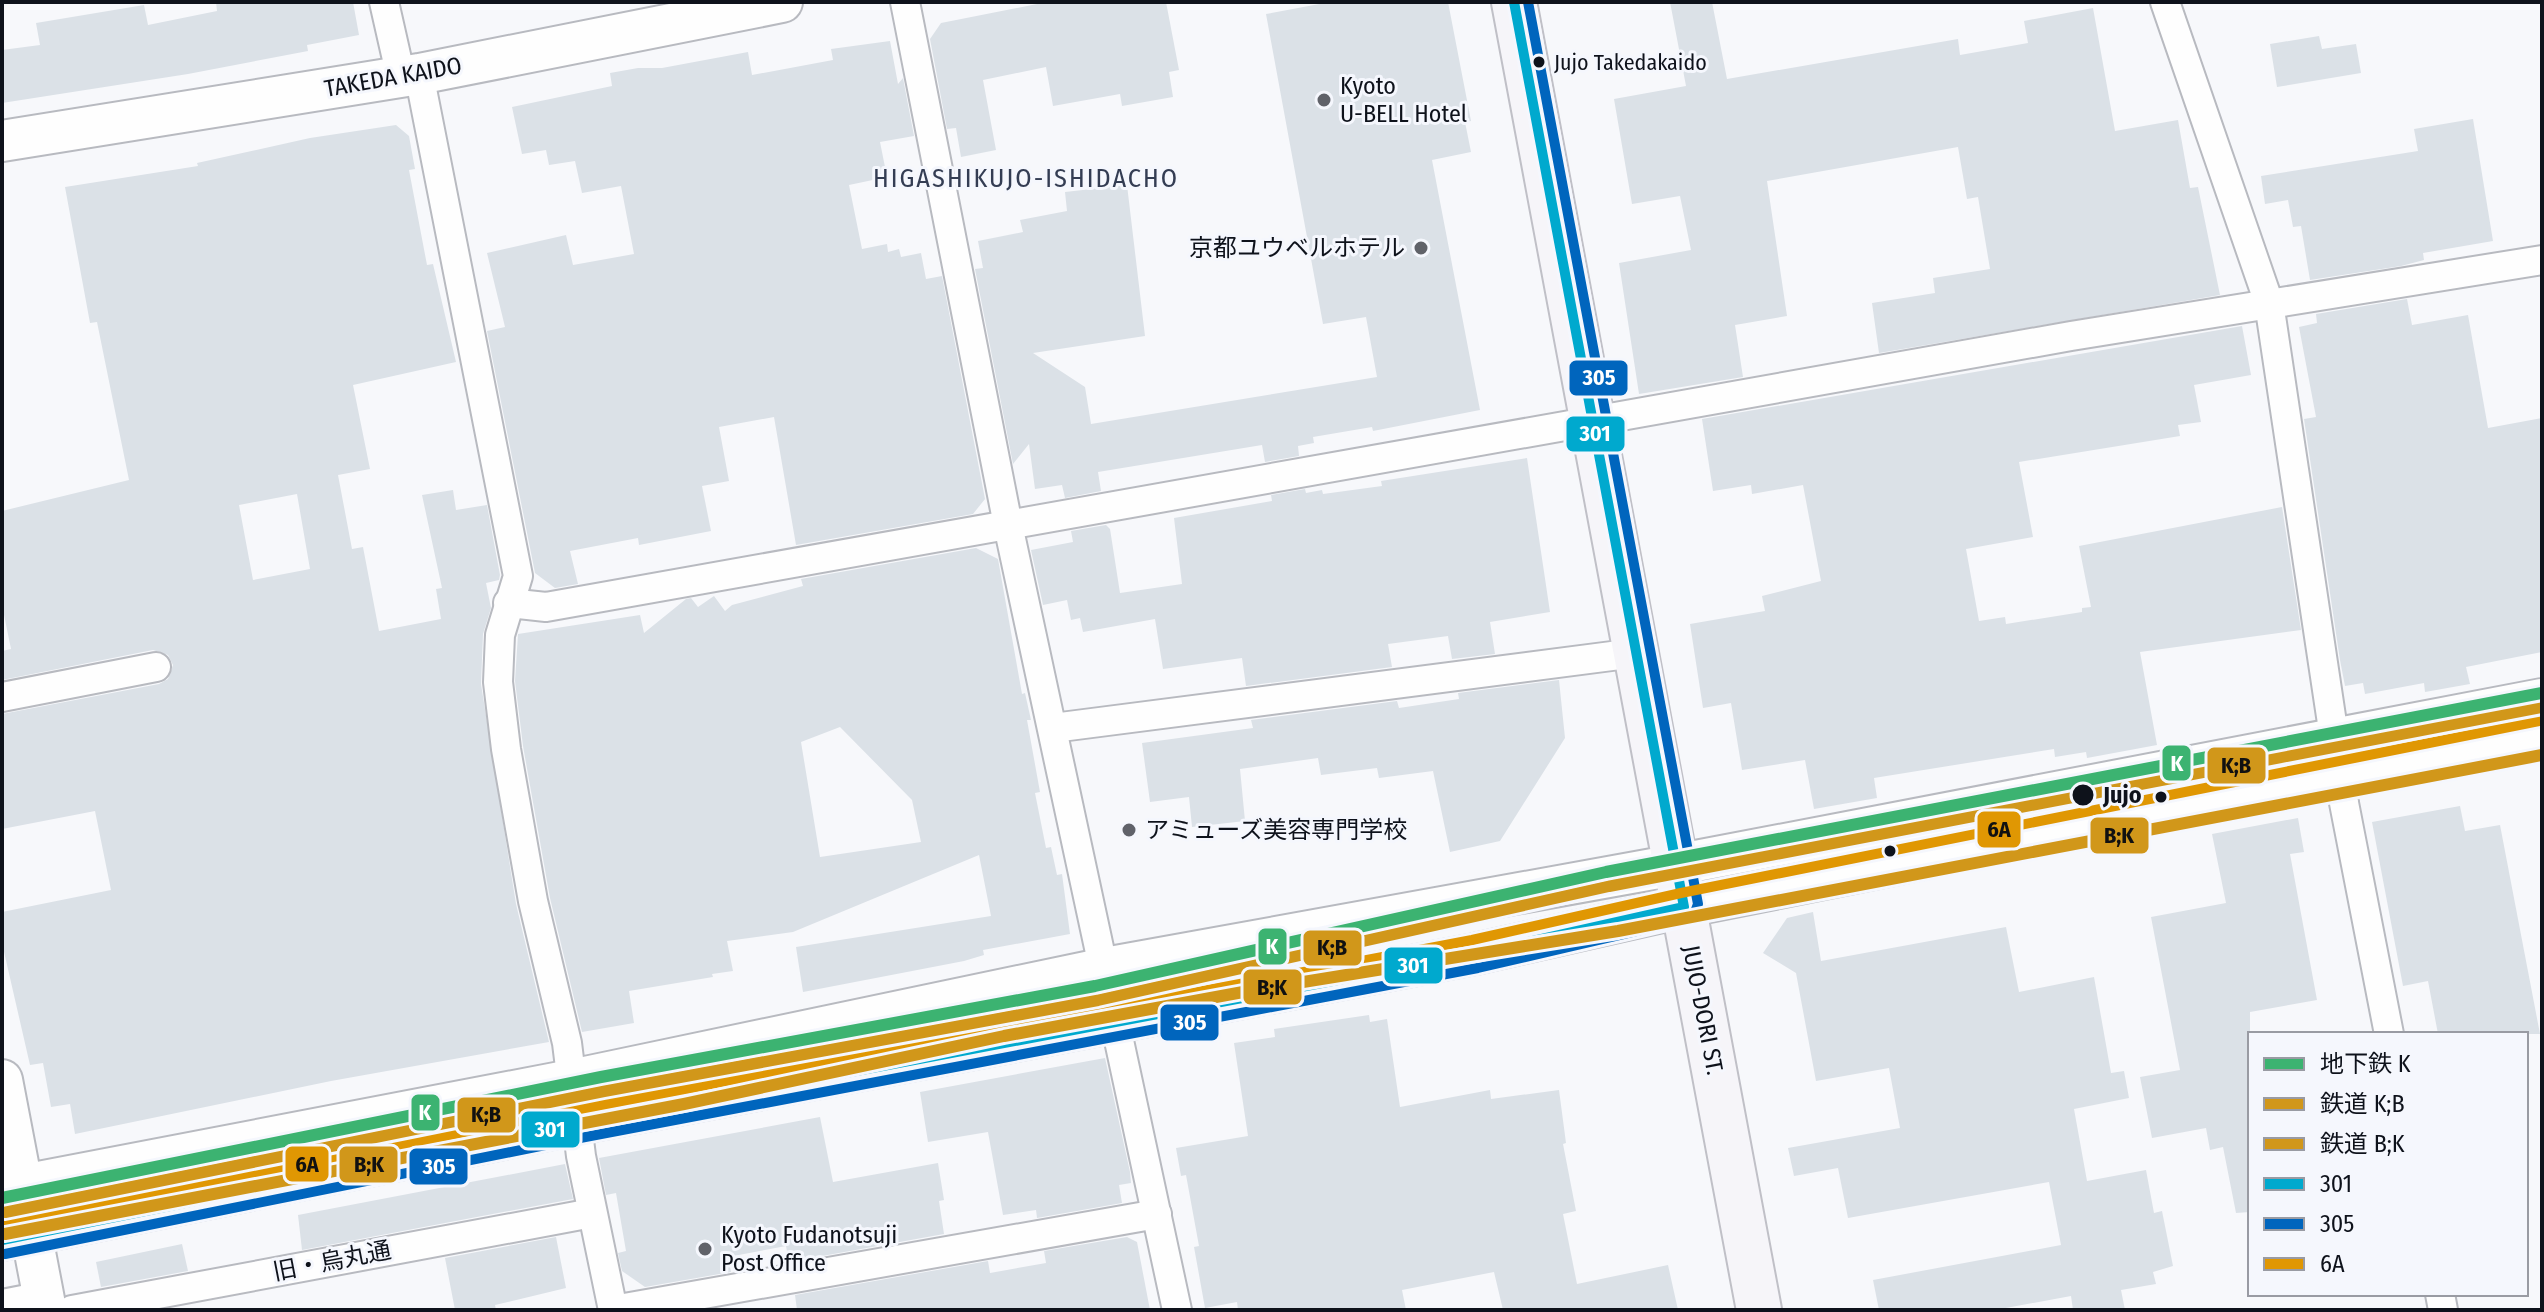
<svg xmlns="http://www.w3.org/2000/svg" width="2544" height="1312" viewBox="0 0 2544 1312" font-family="'Fira Sans Condensed','Noto Sans JP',sans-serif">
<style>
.building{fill:#dbe1e7;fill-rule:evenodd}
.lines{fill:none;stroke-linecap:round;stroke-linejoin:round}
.street-casing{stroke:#b8bac0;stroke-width:32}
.secondary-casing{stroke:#b8bac0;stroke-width:44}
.primary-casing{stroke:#c0c0c7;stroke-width:48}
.street{stroke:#fefefe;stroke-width:28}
.secondary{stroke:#fefefe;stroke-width:40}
.primary{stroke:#f6f5f9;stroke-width:44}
.bus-1-casing{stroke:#f5f7fd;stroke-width:16}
.bus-2-casing{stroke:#f5f7fd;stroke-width:16}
.bus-3-casing{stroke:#f5f7fd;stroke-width:16}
.bus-1{stroke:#00a9ce;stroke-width:10}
.bus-2{stroke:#0065bd;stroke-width:10}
.bus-3{stroke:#e09703;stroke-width:10}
.rail-1-casing{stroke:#f5f7fd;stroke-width:18}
.rail-2-casing{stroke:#f5f7fd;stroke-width:18}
.rail-1{stroke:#d1971a;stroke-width:12}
.rail-2{stroke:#d1971a;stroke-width:12}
.metro-1-casing{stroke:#f5f7fd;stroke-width:18}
.metro-1{stroke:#3cb371;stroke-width:12}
.bus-dot{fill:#0e121b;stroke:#f5f7fd;stroke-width:3}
.poi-dot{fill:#606269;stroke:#f5f7fd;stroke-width:3}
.labels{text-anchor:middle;stroke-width:6;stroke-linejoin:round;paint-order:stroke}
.bus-label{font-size:22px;fill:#0e121b;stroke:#f5f7fd;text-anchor:start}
.street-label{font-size:24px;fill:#0e121b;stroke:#f5f7fd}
.poi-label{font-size:24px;fill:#0e121b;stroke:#f5f7fd;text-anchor:start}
.stop-label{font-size:24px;font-weight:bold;fill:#0e121b;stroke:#f5f7fd;text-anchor:start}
.neighbourhood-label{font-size:26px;letter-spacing:2px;fill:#343d53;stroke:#f5f7fd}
.line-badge{stroke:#f5f7fd;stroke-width:3}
.badge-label{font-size:22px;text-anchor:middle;font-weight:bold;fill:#fff}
.pale-badge-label{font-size:22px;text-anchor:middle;font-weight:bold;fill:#111}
</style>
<rect width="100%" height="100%" fill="#f7f8fb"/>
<!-- building -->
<g class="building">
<polygon points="216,2 353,2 359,35 307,45 308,51 188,74 2,103 2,50 40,45 36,23 144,5 148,25 217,11"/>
<polygon points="1047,2 1166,2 1179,70 1169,72 1173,97 1122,106 1120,94 1053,106 1046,67 983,80 996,150 961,157 956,128 947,129 930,39 941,23"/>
<polygon points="1330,2 1448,2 1471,121 1465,122 1471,152 1432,160 1480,410 1373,431 1372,427 1313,437 1314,443 1298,446 1299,456 1265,462 1262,445 1098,472 1101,491 1065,498 1062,485 1035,489 1029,444 1013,464 975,269 983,268 978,241 1023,232 1020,220 1067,211 1065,192 1127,185 1145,336 1033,353 1085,387 1091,424 1377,377 1366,317 1323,324 1266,14"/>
<polygon points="1670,2 1712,2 1727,79 1958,39 1960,55 2028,43 2024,21 2093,8 2115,131 2178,120 2190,188 2198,187 2220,295 1879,353 1872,303 1935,293 1933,278 1990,269 1978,197 1967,199 1958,147 1767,181 1787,316 1735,325 1743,377 1639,394 1619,263 1691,250 1680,196 1632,204 1614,99 1686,86"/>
<polygon points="2319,36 2322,49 2356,44 2361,73 2277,87 2270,44"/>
<polygon points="890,41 898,84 903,78 914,136 880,142 887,177 849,185 862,249 887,244 888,252 899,249 901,257 921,253 926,279 942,276 985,499 973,514 796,545 774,417 719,427 729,481 702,486 711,531 639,545 638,538 570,551 578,584 555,588 535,573 487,331 505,327 487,253 566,235 573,265 634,254 621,186 582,193 575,161 549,165 546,150 522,154 512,107 612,86 610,73 638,68 662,68 748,52 752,75 833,60 831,49"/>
<polygon points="2473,119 2493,241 2423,253 2424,260 2401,266 2310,280 2301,226 2293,227 2288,200 2265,204 2261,176 2418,151 2414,129"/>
<path d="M396,125L409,136L415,169L409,170L427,265L433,264L456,362L353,385L370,469L338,475L352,549L363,547L379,631L441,619L436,589L442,588L422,495L453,490L456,510L487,505L500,575L499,580L486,583L491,608L483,634L481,684L516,904L549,1042L331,1081L75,1134L70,1104L51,1107L43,1063L30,1065L2,943V912L111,890L95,811L2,829V714L159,684L168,679L173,665L168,655L153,650L2,680V651L11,649L2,605V511L129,480L97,322L90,323L65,187L198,166L197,163L310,138ZM297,494L310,569L253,580L239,505Z"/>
<polygon points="2407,299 2412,325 2468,315 2488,428 2542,418 2542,652 2466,667 2470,684 2425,692 2424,683 2365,694 2363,683 2345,686 2340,660 2304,419 2316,417 2299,327 2317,323 2316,314"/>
<polygon points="2242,326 2251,375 2194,385 2201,422 2178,425 2180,436 2019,462 2033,537 1966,549 1979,621 2005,617 2006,624 2082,612 2082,608 2091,607 2079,546 2282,507 2301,630 2140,652 2157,745 2087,758 2086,752 2055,757 2054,749 1874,778 1877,798 1814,809 1805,760 1742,770 1731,703 1703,708 1690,624 1765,611 1762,596 1821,581 1803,485 1752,494 1751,485 1713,491 1702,419"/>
<polygon points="1527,458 1550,612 1490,622 1495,654 1452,659 1448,636 1388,644 1392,667 1246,686 1242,658 1163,669 1155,619 1083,632 1080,618 1071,620 1067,600 1043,605 1031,550 1073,542 1071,531 1106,525 1110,529 1120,593 1182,584 1174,518 1272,501 1271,495 1305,489 1306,493 1322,490 1323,494 1382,486 1381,481"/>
<path d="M976,548L998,559L1022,694L1025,693L1031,720H1027L1040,792L1035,793L1046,848L1051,847L1057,875L1062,874L1070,934L983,950L984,955L964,961L803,992L796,947L991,916L979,855L793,932L727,941L733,971L712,974L713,977L629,991L634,1023L582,1032L550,898L523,746L515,681L518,634L640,615L644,633L686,599L691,598L698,607L714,596L725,611L732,605L803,586L801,579ZM840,727L912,800L921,842L820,857L801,742Z"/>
<polygon points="1559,680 1565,738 1500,841 1450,852 1433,771 1379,778 1377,768 1321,775 1318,758 1240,769 1245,821 1192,827 1189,797 1150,802 1142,743 1253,728 1251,720 1397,701 1399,708 1459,699 1458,693"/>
<polygon points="2460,806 2465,831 2500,825 2540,1034 2438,1034 2428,981 2403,986 2372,822"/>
<polygon points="2298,818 2304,852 2290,854 2317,1000 2250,1012 2250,1212 2236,1213 2223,1147 2210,1150 2206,1128 2152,1138 2140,1077 2180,1070 2151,917 2226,903 2212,834"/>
<polygon points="1813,912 1821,961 2006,927 2019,992 2094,977 2111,1073 2124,1071 2129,1098 2074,1109 2087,1181 2146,1170 2154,1213 2162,1211 2173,1266 2153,1272 2156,1284 2121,1290 2125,1310 2073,1310 2071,1296 1995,1310 1879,1310 1873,1280 2061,1245 2049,1182 1848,1218 1838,1168 1794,1176 1788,1148 1900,1128 1889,1068 1816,1081 1796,973 1763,953 1787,918"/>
<polygon points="1369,1015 1370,1022 1387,1019 1400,1107 1490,1090 1491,1099 1559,1090 1566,1143 1563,1144 1576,1211 1563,1214 1577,1284 1668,1265 1678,1310 1503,1310 1494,1272 1402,1290 1406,1310 1238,1310 1237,1302 1205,1308 1194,1247 1199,1246 1186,1175 1181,1176 1176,1148 1248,1136 1234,1043 1275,1037 1274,1029"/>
<polygon points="1105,1058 1130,1172 1131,1183 1119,1185 1122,1203 1037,1218 1036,1210 1003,1215 988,1132 928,1142 920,1092"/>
<polygon points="820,1117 833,1182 938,1163 944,1200 939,1201 944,1234 789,1262 786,1246 728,1257 731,1272 645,1287 622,1271 618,1253 626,1251 616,1193 606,1195 599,1158"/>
<polygon points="565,1164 573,1199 302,1250 298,1215"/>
<polygon points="556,1237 566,1288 495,1305 496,1310 455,1310 445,1258"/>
<polygon points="1127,1237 1137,1242 1150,1310 797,1310 795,1295 988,1261 990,1273 1046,1263 1044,1251"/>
<polygon points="182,1244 188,1271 101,1287 96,1262"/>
</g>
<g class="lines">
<!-- street casing -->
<g class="street-casing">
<g id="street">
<polyline points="384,2 401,77"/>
<polyline points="905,2 1008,525 1177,1310"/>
<polyline points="2165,2 2269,303 2344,803 2389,1034"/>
<polyline points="419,74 518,576 500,635 498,682 506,749 533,901 567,1043 581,1156 613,1310"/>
<polyline points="508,603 546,607 2071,336 2542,260"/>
<polyline points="2,697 156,667"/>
<polyline points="1053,728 1635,653"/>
<polyline points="2440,1294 2443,1310"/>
<polyline points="2,1304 43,1296"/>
<polyline points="72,1310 592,1213"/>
<polyline points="613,1310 1157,1214"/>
</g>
</g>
<!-- secondary casing -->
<g class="secondary-casing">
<g id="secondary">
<polyline points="2,141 419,74 782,2"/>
<polyline points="2,1080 46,1310"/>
<polyline points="2,1189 571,1080 1105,968 1675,865 2542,699"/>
<polyline points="2,1240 577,1124 1475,954 1684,907 2542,735"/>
</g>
</g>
<!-- primary casing -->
<g class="primary-casing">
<polyline id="primary" points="1514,2 1759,1310"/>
</g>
<!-- street -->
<use href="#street" class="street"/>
<!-- secondary -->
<use href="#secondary" class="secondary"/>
<!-- primary -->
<use href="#primary" class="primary"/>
<!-- bus-1 casing -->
<g class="bus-1-casing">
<polyline id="bus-1" points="2,1240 577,1124 1475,954 1684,907 1514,2"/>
</g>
<!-- bus-2 casing -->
<g class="bus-2-casing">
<polyline id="bus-2" points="5,1254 580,1138 1478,968 1693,918 1698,904 1528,2"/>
</g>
<!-- bus-3 casing -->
<g class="bus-3-casing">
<polyline id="bus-3" points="2,1226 574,1110 1472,940 1681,893 2539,721"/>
</g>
<!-- bus-1 -->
<use href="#bus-1" class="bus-1"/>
<!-- bus-2 -->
<use href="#bus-2" class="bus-2"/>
<!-- bus-3 -->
<use href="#bus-3" class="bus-3"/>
<!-- rail-1 casing -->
<g class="rail-1-casing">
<polyline id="rail-1" points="5,1212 604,1091 1098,1000 1609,886 2542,707"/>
</g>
<!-- rail-2 casing -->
<g class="rail-2-casing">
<polyline id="rail-2" points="5,1234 684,1104 1004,1036 1254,990 1618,931 2542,755"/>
</g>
<!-- rail-1 -->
<use href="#rail-1" class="rail-1"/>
<!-- rail-2 -->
<use href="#rail-2" class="rail-2"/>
<!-- metro-1 casing -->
<g class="metro-1-casing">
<polyline id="metro-1" points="2,1198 601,1077 1095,986 1606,872 2542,693"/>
</g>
<!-- metro-1 -->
<use href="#metro-1" class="metro-1"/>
</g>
<!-- markers -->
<g class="bus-dot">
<circle cx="1539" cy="62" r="7"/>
<circle cx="2083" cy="795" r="12"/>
<circle cx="2161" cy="797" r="7"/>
<circle cx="1890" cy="851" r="7"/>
</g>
<g class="poi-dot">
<circle cx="1324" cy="100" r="8"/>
<circle cx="1421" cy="248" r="8"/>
<circle cx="1129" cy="830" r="8"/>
<circle cx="705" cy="1249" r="8"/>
</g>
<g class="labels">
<!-- bus labels -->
<g class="bus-label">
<text x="1554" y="70">Jujo Takedakaido</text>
</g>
<!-- street labels -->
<g class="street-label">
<text transform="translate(393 77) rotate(-10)" y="8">TAKEDA KAIDO</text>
<text transform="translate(1703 1010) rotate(79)" y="8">JUJO-DORI ST.</text>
<text transform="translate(332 1261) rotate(-11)" y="8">旧・烏丸通</text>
</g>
<!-- poi labels -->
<g class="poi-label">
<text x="1340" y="94">Kyoto<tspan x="1340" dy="28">U-BELL Hotel</tspan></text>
<text x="1405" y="256" text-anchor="end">京都ユウベルホテル</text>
<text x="1145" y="838">アミューズ美容専門学校</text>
<text x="721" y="1243">Kyoto Fudanotsuji<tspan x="721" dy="28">Post Office</tspan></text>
</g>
<!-- stop labels -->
<g class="stop-label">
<text x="2103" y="803">Jujo</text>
</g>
<!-- neighbourhood labels -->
<g class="neighbourhood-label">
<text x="1026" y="187">HIGASHIKUJO-ISHIDACHO</text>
</g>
</g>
<g class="line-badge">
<rect x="1568" y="359" width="61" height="38" rx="8" fill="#0065bd"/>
<rect x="1565" y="415" width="61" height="38" rx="8" fill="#00a9ce"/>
<rect x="2161" y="744" width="31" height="38" rx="8" fill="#3cb371"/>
<rect x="2206" y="746" width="61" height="39" rx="8" fill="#d1971a"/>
<rect x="1976" y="810" width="46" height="39" rx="8" fill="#e09703"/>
<rect x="2089" y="816" width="61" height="39" rx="8" fill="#d1971a"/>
<rect x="1257" y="927" width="31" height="39" rx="8" fill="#3cb371"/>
<rect x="1302" y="929" width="61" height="38" rx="8" fill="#d1971a"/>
<rect x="1383" y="946" width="61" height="39" rx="8" fill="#00a9ce"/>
<rect x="1242" y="968" width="61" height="38" rx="8" fill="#d1971a"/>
<rect x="1159" y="1003" width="61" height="39" rx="8" fill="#0065bd"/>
<rect x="410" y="1093" width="31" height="39" rx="8" fill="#3cb371"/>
<rect x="456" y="1096" width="61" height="38" rx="8" fill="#d1971a"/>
<rect x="520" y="1110" width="61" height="39" rx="8" fill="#00a9ce"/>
<rect x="284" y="1145" width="46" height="38" rx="8" fill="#e09703"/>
<rect x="338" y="1145" width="61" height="39" rx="8" fill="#d1971a"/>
<rect x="408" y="1147" width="61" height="39" rx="8" fill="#0065bd"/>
</g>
<g class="badge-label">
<text x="1599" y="385">305</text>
<text x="1595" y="441">301</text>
<text x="2177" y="771">K</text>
<text x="1272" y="954">K</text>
<text x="1413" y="973">301</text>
<text x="1190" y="1030">305</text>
<text x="425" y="1120">K</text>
<text x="550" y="1137">301</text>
<text x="439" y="1174">305</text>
</g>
<g class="pale-badge-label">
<text x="2236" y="773">K;B</text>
<text x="1999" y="837">6A</text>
<text x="2119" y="843">B;K</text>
<text x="1332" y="955">K;B</text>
<text x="1272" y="995">B;K</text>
<text x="486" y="1122">K;B</text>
<text x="307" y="1172">6A</text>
<text x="369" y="1172">B;K</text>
</g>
<!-- border -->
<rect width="2544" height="1312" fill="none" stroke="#0e121b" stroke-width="8"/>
<!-- legend -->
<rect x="2248" y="1032" width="280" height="264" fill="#f5f7fd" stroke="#999ba3" stroke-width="2"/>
<rect x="2264" y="1058" width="40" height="12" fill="#3cb371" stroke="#999ba3" stroke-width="2"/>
<text x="2320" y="1072" font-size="24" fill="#0e121b">地下鉄 K</text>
<rect x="2264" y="1098" width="40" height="12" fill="#d1971a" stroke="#999ba3" stroke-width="2"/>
<text x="2320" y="1112" font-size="24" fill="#0e121b">鉄道 K;B</text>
<rect x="2264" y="1138" width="40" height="12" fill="#d1971a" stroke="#999ba3" stroke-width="2"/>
<text x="2320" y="1152" font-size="24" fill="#0e121b">鉄道 B;K</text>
<rect x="2264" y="1178" width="40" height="12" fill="#00a9ce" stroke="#999ba3" stroke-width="2"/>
<text x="2320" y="1192" font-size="24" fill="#0e121b">301</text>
<rect x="2264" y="1218" width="40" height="12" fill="#0065bd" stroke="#999ba3" stroke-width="2"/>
<text x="2320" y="1232" font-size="24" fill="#0e121b">305</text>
<rect x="2264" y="1258" width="40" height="12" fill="#e09703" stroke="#999ba3" stroke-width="2"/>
<text x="2320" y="1272" font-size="24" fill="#0e121b">6A</text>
</svg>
